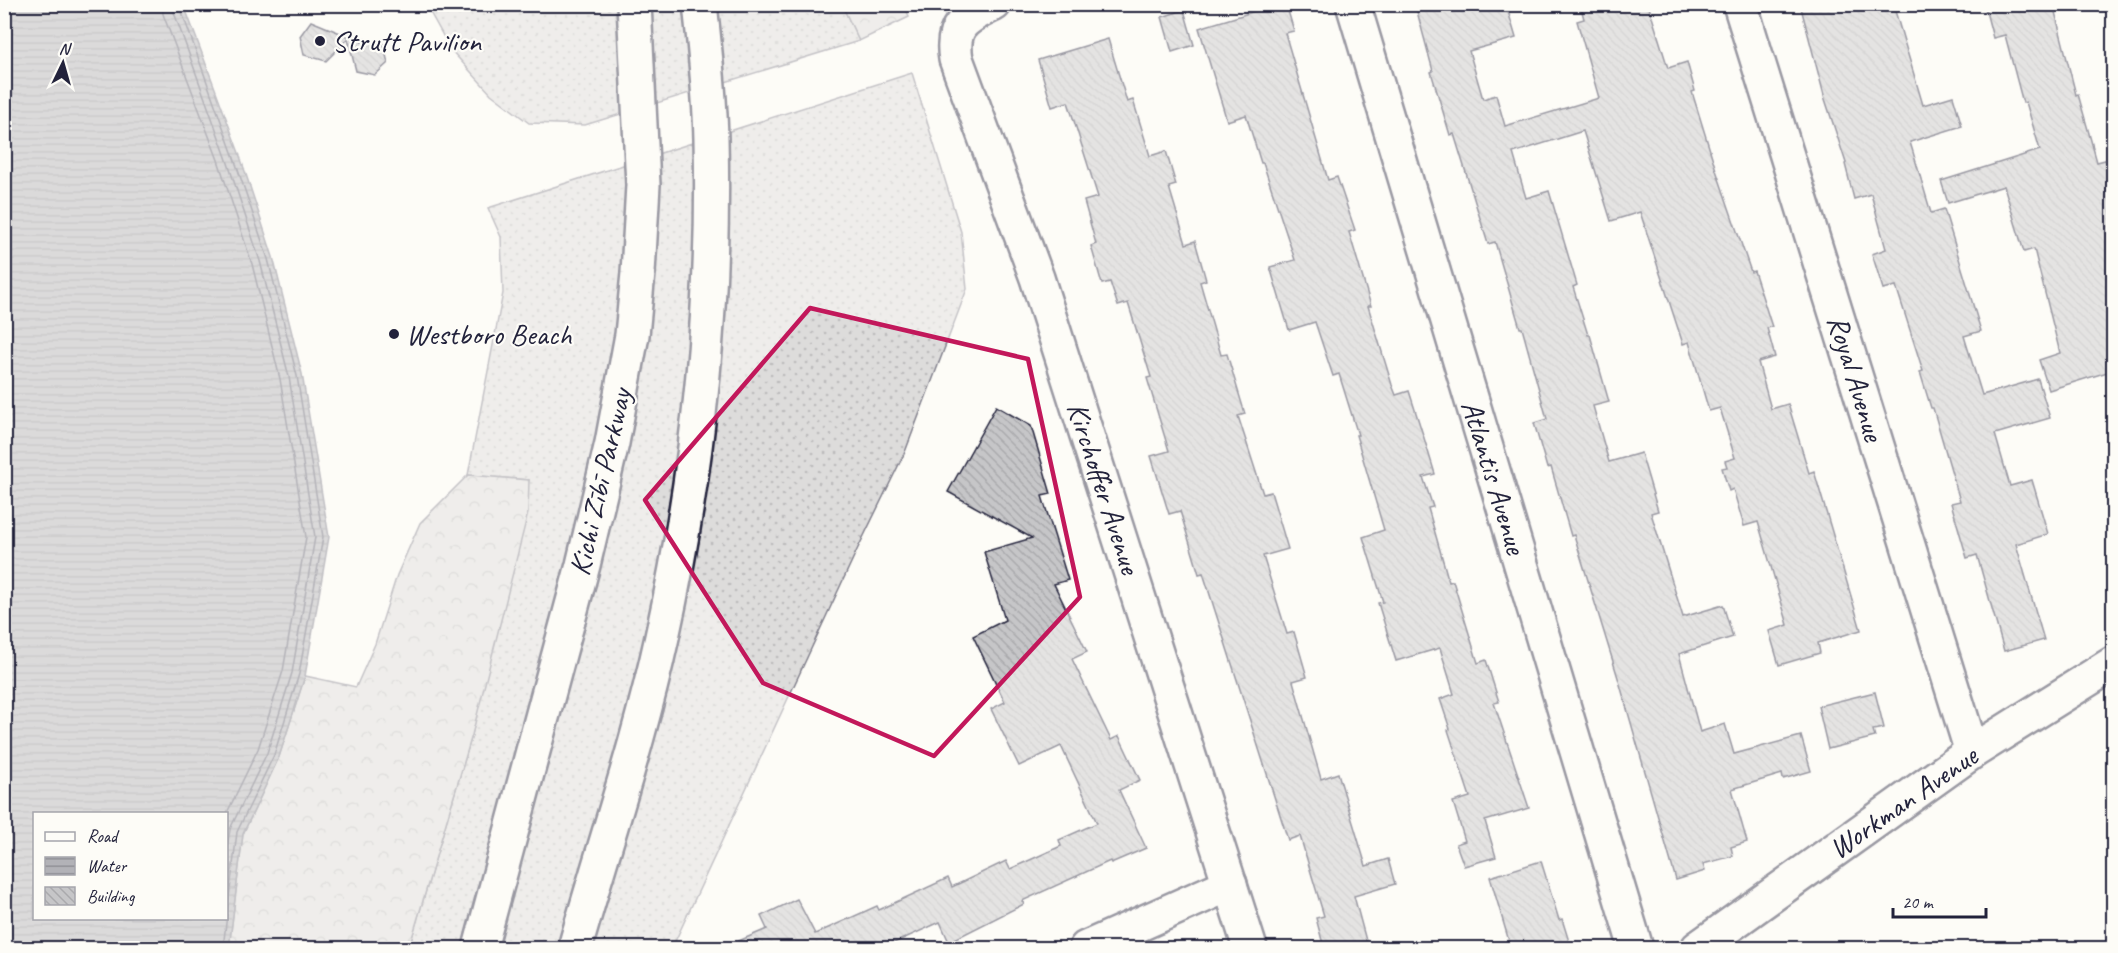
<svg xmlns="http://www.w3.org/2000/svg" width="2118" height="953" viewBox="0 0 2118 953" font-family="Caveat,sans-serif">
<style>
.grass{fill:url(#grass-dots);stroke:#807f8b;stroke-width:1.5}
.forest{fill:url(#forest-crowns);stroke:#807f8b;stroke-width:1.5}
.water{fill:url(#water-rules);stroke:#787885;stroke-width:1.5;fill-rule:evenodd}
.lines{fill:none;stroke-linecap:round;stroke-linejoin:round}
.shore{stroke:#5c5c6d;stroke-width:1.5}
.building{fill:url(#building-back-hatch);stroke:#22223b;stroke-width:1.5}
.minor-casing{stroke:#22223b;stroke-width:38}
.highway-casing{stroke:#22223b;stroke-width:38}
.minor{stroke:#fdfcf7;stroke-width:33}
.highway{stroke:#fdfcf7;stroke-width:33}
.marked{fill:none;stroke:#c2185b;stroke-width:4.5;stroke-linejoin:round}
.poi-dot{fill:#22223b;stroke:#fdfcf7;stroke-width:2}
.labels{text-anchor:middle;stroke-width:4.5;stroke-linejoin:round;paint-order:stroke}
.poi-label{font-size:30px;fill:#22223b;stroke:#fdfcf7;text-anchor:start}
.street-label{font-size:30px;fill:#22223b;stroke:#fdfcf7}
</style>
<defs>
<pattern id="grass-dots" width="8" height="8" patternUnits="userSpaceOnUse" patternTransform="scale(1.5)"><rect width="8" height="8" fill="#dddcdb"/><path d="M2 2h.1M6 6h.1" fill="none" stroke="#bdbcbd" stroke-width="1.8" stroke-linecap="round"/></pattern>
<pattern id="forest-crowns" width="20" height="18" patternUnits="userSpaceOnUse" patternTransform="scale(1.5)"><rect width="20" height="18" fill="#dddcdb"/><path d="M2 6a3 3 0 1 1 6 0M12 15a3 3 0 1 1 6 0" fill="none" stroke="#bdbcbd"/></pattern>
<pattern id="water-rules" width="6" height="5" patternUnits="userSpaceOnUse" patternTransform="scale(1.5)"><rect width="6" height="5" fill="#b2b2b7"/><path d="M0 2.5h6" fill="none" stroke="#909096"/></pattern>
<pattern id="building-back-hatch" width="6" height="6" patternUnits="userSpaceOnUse" patternTransform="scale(1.5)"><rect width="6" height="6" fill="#c6c6c8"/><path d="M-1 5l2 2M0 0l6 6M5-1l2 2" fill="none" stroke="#aaaaad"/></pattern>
</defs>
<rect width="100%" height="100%" fill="#fdfcf7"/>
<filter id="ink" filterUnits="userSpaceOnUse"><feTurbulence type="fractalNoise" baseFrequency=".0167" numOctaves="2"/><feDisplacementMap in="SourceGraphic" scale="12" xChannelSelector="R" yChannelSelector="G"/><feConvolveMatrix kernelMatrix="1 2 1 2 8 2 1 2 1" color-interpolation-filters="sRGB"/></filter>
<g filter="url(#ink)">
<!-- grass -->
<g class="grass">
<polygon points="426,5 842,5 859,41 585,125 529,123 491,94 451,50"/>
<polygon points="912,73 961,232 967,289 905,452 857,550 672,948 409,948 472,735 529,480 468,475 503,293 501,237 488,208"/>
</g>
<!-- forest -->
<g class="forest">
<polygon points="842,5 905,5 909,17 859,41"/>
<polygon points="468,475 529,480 528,513 472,735 409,948 229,948 243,834 279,757 305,676 356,687 375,644 397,575 420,523"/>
</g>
<!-- water -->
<path class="water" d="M5,4L184,5L239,153L273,257L302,374L329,537L305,676L279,757L243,834L229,948H5ZM34,814H226V918H34Z"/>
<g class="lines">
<!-- shore -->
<g class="shore">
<polyline points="162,4 163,14 218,160 252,264 280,379 306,537 283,671 258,749 226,815"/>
<polyline points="171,4 226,157 260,261 289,377 315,537 292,673 267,753 230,829 226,855"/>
<polyline points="179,4 233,155 268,259 297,376 323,537 299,674 274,755 237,832 223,948"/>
</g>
</g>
<!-- building -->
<g class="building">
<polygon points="1279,4 1286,4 1294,31 1285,33 1328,180 1337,177 1355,230 1349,232 1371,306 1368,306 1392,385 1396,395 1409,391 1424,438 1435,474 1423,477 1433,507 1428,508 1449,582 1453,581 1478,663 1486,660 1499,702 1494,703 1529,808 1485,821 1496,857 1464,866 1456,844 1465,841 1453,802 1470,797 1448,730 1450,729 1440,699 1454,694 1440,648 1396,661 1378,603 1383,602 1363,537 1384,530 1356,435 1358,435 1339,374 1333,376 1315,322 1289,330 1270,267 1295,260 1263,163 1261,163 1246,115 1227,121 1199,28"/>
<polygon points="1415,4 1506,4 1516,38 1469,51 1483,99 1496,95 1505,126 1599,98 1577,21 1584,19 1580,4 1648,4 1668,68 1687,62 1695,91 1692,92 1716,170 1751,272 1754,271 1772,327 1767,328 1775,357 1758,362 1771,409 1788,404 1809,473 1814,471 1861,630 1818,643 1820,653 1779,665 1769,631 1788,625 1758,522 1744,526 1733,489 1729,491 1722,468 1727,467 1725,461 1735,458 1720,408 1709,411 1689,342 1683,344 1640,212 1611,221 1583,131 1513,153 1526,198 1549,191 1577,285 1573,287 1588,335 1590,335 1609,402 1593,406 1609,462 1641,453 1658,511 1651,513 1683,617 1723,605 1733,637 1679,654 1700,732 1725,724 1734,754 1801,736 1811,771 1783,779 1782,774 1732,789 1747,842 1731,847 1733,856 1703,864 1705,871 1676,880 1619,681 1574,535 1571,536 1551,467 1547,468 1534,423 1547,419 1522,328 1520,328 1495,242 1488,244 1454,134 1450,135 1431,72 1433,71"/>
<polygon points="1800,4 1893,4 1923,105 1953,96 1962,126 1910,142 1931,213 1944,209 1981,331 1964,336 1982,395 2038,379 2050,418 1995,434 2010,486 2032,480 2048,534 2016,544 2044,640 2004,651 1977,555 1967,558 1951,503 1960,501 1933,408 1931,408 1920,372 1923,371 1896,286 1883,289 1872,254 1886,249 1871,194 1854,199 1845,164 1846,163 1825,99"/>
<polygon points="1984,4 2053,4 2076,95 2078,94 2097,162 2109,159 2114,174 2114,370 2049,390 2039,360 2060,353 2034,249 2024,252 2004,186 1948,203 1941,181 2040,150 2026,102 2023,103 2005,35 1993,38"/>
<polygon points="1184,10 1194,45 1172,52 1162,17"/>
<polygon points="311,21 362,42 364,39 383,43 388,63 375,75 356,71 348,39 326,61 304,55 300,36"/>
<polygon points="1108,39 1127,102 1133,100 1150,156 1166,151 1176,185 1169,187 1186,244 1195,241 1206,280 1200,282 1221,355 1227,354 1245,414 1238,416 1263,494 1271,492 1288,549 1263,556 1287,634 1294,632 1307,677 1293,681 1321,779 1338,773 1366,866 1388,859 1395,884 1354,896 1368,948 1324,948 1316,918 1324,916 1300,836 1288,840 1203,573 1199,574 1180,511 1169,514 1151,456 1169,451 1147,378 1151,377 1128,303 1118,306 1110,282 1102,284 1091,246 1096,244 1084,201 1098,197 1068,102 1052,107 1038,60"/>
<polygon points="996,406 1031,426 1051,494 1042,496 1068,580 1054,584 1087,652 1072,659 1111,740 1119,736 1140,780 1119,790 1146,848 1111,863 1110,861 1022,901 1024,904 949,942 940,922 883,948 722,948 767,929 761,916 797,899 815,934 877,906 879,910 948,878 952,887 1006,861 1010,869 1061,846 1059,840 1097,823 1061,746 1019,766 991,709 1005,702 973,636 1005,620 984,552 1032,538 948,492"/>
<polygon points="1875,692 1884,728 1873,730 1875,737 1828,749 1818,706"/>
<polygon points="1541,861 1559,920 1562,919 1571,948 1511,948 1490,877"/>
</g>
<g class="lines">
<!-- minor casing -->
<g class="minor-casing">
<g id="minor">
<path d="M994,4C966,17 950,25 956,59L1037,278L1250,948"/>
<polyline points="1353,4 1636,948"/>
<polyline points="1740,4 1972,752"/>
<polyline points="1086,948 1230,884"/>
<polyline points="1698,948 1972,752 2114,663"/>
</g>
</g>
<!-- highway casing -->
<g class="highway-casing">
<g id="highway">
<polyline points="480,948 583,565 612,443 632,335 638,273 643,185 634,4"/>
<path d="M575,948C604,845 639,743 662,637C698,474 715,307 711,139C710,94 705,49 700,4"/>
</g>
</g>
<!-- minor -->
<use href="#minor" class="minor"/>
<!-- highway -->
<use href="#highway" class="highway"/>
</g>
</g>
<!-- marked area -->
<path d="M0 0H2118V953H0ZM810,308L1028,359L1080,597L934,756L763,683L645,500Z" fill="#fdfcf7" fill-opacity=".55" fill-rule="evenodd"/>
<path class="marked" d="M810,308L1028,359L1080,597L934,756L763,683L645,500Z"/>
<!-- markers -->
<g class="poi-dot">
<circle cx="320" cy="41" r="6"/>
<circle cx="394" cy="334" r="6"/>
</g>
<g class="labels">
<!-- poi labels -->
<g class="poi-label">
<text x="332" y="51">Strutt Pavilion</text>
<text x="406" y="344">Westboro Beach</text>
</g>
<!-- street labels -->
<g class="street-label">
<text transform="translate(1856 378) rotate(73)" y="10">Royal Avenue</text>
<text transform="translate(1494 477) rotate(73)" y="10">Atlantis Avenue</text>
<text transform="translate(600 482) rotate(-77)" y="10">Kichi Zībī Parkway</text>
<text transform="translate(1104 488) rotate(72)" y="10">Kirchoffer Avenue</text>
<text transform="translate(1903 802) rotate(-35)" y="10">Workman Avenue</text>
</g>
</g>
<!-- margin -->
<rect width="2118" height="953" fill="none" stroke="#fdfcf7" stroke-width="24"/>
<rect x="12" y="12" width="2094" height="929" fill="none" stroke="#22223b" stroke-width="2" filter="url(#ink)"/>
<!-- legend -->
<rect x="33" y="812" width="195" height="108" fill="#fdfcf7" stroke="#a5a5ac" stroke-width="1.5"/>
<rect x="45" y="832" width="30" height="9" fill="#fdfcf7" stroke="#a5a5ac" stroke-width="1.5"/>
<text x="87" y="842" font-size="18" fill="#22223b">Road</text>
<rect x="45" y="857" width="30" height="18" fill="url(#water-rules)" stroke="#a5a5ac" stroke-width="1.5"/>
<text x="87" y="872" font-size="18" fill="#22223b">Water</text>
<rect x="45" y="887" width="30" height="18" fill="url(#building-back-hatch)" stroke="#a5a5ac" stroke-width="1.5"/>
<text x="87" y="902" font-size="18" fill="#22223b">Building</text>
<!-- north arrow -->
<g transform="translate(63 63) rotate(5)" stroke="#fdfcf7" stroke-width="4.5" paint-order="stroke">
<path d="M0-4.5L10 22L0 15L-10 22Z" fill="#22223b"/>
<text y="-9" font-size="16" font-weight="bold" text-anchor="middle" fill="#22223b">N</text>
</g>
<!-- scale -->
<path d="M1893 908v9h93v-9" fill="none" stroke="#22223b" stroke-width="3"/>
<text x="1902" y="908" font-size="18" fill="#22223b" stroke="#fdfcf7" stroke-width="4.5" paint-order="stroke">20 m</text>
</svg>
